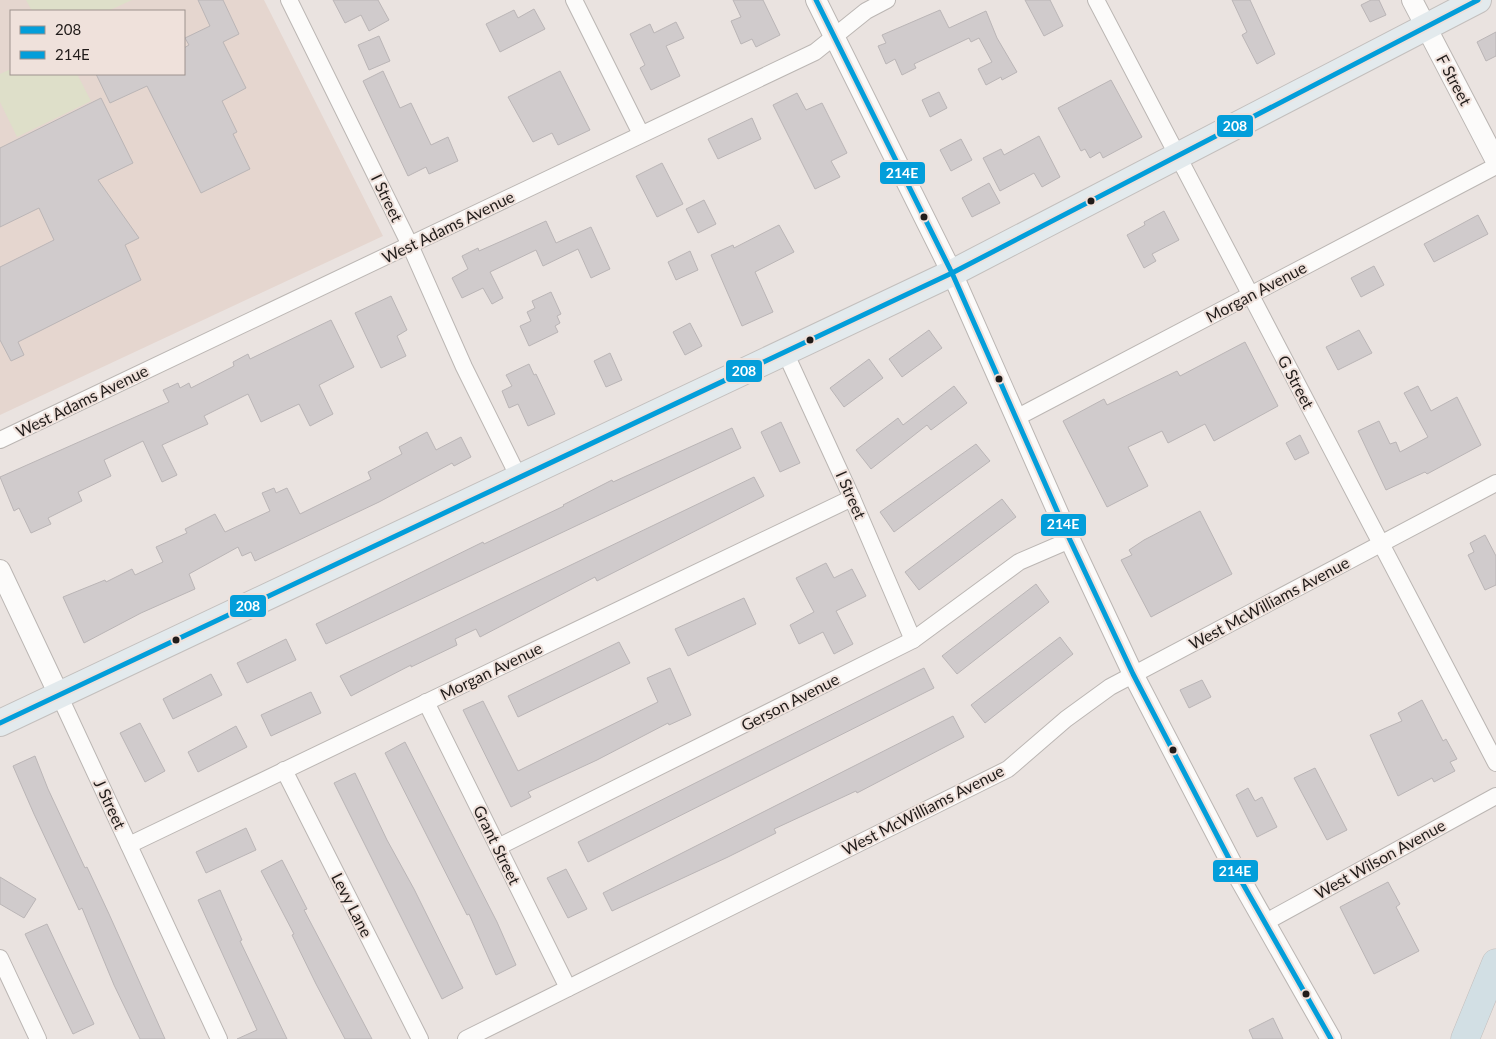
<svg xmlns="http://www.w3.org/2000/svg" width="1496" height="1039" viewBox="0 0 1496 1039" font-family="Lato,sans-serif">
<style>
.built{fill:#e5d6cf;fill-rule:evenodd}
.garden{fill:#dedfc9}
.building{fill:#d0cbcc;stroke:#bab5b6}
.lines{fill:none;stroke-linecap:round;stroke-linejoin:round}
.minor-casing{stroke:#bbb6b3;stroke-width:18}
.tertiary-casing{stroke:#bbb6b3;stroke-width:22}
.primary-casing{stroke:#c3bfbd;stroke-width:28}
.motorway-casing{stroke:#c3bfbd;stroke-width:29}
.minor{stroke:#fcfbfa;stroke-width:16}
.tertiary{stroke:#fcfbfa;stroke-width:20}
.primary{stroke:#e3eaed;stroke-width:26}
.motorway{stroke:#d2dfe4;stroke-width:28}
.bus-1-casing{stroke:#efe1db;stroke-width:9}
.bus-2-casing{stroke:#efe1db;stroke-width:9}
.bus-1{stroke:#039eda;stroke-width:5}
.bus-2{stroke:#039eda;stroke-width:5}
.bus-dot{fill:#211c1a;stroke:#efe1db;stroke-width:2}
.labels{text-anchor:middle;stroke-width:4;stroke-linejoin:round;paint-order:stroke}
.street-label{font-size:16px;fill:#211c1a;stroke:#efe1db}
.line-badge{stroke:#efe1db;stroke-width:2}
.badge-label{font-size:14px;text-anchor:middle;font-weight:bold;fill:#fff}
</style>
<rect width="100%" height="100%" fill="#eae3e0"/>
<!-- built -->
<path class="built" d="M0,0H264L383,236L0,415ZM11,11H184V74H11Z"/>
<!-- garden -->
<g class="garden">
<polygon points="26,0 132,0 108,11 32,11"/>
<polygon points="11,69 11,74 77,74 91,101 17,137 0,102 0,74"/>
</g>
<!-- building -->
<g class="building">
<polygon points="198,0 223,0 239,34 223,42 246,88 222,101 237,132 233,134 250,169 201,193 147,86 110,103 96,74 184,74 184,48 189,45 185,38 210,26"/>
<polygon points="333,0 378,0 389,20 369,31 361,15 345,23"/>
<polygon points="733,0 763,0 780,35 756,47 752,39 741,44 731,21 741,17"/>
<polygon points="1025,0 1050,0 1063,26 1044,36"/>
<polygon points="1232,0 1250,0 1275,54 1257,64 1242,35 1247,32"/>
<polygon points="1371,0 1379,0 1386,15 1370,22 1361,5"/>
<polygon points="534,9 545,29 500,52 486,24 514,10 518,18"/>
<polygon points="940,10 949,28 986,11 997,38 1017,72 1002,80 1001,77 986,85 978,69 992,62 979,38 971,42 969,38 914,64 916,68 902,75 895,59 886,64 878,46 886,43 882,35"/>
<polygon points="676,22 684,38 666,46 680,76 651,90 640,68 645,65 630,34 650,24 654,33"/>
<polygon points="1496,32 1496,56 1486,61 1477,42"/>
<polygon points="379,36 390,61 369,70 358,45"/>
<polygon points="383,71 400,108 411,103 431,145 448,137 458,161 429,174 426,167 408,176 363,81"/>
<polygon points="560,71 590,130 558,145 552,133 533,142 508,97"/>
<polygon points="1111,80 1142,137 1103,158 1100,152 1090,158 1085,149 1081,151 1058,108"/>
<polygon points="939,92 947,108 930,117 922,100"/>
<polygon points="797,93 806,110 822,103 847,153 831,161 840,177 815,189 773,105"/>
<polygon points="101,98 133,163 98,180 139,238 125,245 141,280 18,342 24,355 11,361 0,340 0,267 54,240 39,208 0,227 0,148"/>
<polygon points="752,118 761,139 718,159 708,139"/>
<polygon points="1039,136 1060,177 1042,187 1034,173 1000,191 983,158 1001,149 1004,155"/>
<polygon points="961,139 972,160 951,171 940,150"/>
<polygon points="662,163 683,204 657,217 636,176"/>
<polygon points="989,183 1000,203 972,217 962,198"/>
<polygon points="704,200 716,224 698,233 686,209"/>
<polygon points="1164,211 1179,240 1152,254 1156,261 1144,268 1127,235 1145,225 1144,222"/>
<polygon points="1478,215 1488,234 1434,262 1424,244"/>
<polygon points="546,221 556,243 591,227 610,269 591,278 578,249 543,266 536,250 490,272 503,298 492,304 483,288 462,298 452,278 468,269 462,256 478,248 479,251 504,240"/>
<polygon points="779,225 794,252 755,272 773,312 742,326 711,255 733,245 734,248"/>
<polygon points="690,251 698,270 676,280 668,262"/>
<polygon points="1374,266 1384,285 1361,297 1351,278"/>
<polygon points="551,292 561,314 557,316 560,323 555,326 558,332 529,346 520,326 531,321 527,312 535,308 532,301"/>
<polygon points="391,296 407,330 397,336 406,356 381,368 355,313"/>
<polygon points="331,320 354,367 319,385 333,414 310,426 299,404 261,422 248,394 204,416 208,424 162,445 177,475 162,482 143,441 104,460 111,476 78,492 82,501 48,518 51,524 31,533 19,508 14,511 0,477 169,402 163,390 178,383 180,388 189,383 191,388 234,366 233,362 248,354 250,359"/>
<polygon points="690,323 702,346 685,355 673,332"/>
<polygon points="929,330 942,348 902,377 889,359"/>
<polygon points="1359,330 1372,353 1338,370 1326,347"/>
<polygon points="1245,342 1278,406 1214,441 1205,424 1168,443 1162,431 1128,447 1148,486 1107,507 1063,421 1104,399 1107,405 1177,371 1180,376"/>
<polygon points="610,353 622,380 606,387 594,361"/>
<polygon points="869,359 883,378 844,407 830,388"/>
<polygon points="529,364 534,375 536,374 555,414 528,426 518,404 509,408 502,391 512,386 506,375"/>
<polygon points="954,386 967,403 931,430 927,425 871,469 856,450 898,418 903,425"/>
<polygon points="1418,386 1431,411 1457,397 1481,445 1427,474 1425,472 1386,490 1358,431 1379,421 1390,444 1396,442 1400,452 1428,437 1404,393"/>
<polygon points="781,422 800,463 780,472 761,432"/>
<polygon points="732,428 741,448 326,644 316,624 483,542 484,544 564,506 563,505 612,480 613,482"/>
<polygon points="427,432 436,450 461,437 471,457 454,466 452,463 379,502 255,561 251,552 242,556 238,547 189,574 195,589 141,613 84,643 63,597 105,580 106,582 132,569 135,575 163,562 156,547 187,533 185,529 215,514 225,532 270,511 262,493 274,488 276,493 287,488 300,514 371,479 368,472 402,454 399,447"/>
<polygon points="1300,435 1309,453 1295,460 1286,443"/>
<polygon points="976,444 990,461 894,532 880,512"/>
<polygon points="754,477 764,496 597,581 595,577 480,637 476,629 455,639 457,645 411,667 411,665 351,696 340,676"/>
<polygon points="1002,499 1016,517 919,590 905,572"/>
<polygon points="1200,511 1232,574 1151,617 1121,560 1132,555 1129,550 1144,540"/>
<polygon points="1485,535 1496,556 1496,585 1485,590 1468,555 1474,552 1470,543"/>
<polygon points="826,563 834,578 852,569 866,596 836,611 853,644 834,654 823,632 799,644 790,625 814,612 796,578"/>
<polygon points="1036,584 1049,602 957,674 942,656"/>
<polygon points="744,598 756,624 688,656 675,629"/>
<polygon points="1060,637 1073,654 985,723 971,705"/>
<polygon points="286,639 296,660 247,683 237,663"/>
<polygon points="619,642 630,663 518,717 508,696"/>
<polygon points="670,668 691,715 669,725 668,723 597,760 528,792 531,797 511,807 463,710 483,701 518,771 658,702 647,678"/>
<polygon points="924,668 934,688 588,862 578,842"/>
<polygon points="211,674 222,695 173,719 163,699"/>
<polygon points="1202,680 1211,697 1189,708 1180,690"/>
<polygon points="311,692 321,713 271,736 261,715"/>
<polygon points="1422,700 1443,741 1446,739 1457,759 1450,762 1455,771 1434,782 1432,778 1398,796 1370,735 1402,721 1398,713"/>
<polygon points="953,716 964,737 857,793 856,791 774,829 776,833 728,857 612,911 603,893"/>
<polygon points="140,723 165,771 145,782 120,733"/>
<polygon points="236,726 247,747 198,772 188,752"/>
<polygon points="405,742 497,922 516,965 496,975 469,914 467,915 385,753"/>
<polygon points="35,756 48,789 85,868 87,867 109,914 165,1039 140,1039 114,985 82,908 79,910 34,814 13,766"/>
<polygon points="1315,768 1347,830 1327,840 1294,778"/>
<polygon points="355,773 387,840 414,889 463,988 442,999 334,783"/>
<polygon points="1248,788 1255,801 1262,797 1277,827 1257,837 1236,795"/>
<polygon points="246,828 256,850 206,873 196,852"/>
<polygon points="282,860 307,909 304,910 372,1039 345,1039 316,984 292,935 294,934 261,871"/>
<polygon points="566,869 587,909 568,918 547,878"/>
<polygon points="0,877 36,899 24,918 0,904"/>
<polygon points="1388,882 1400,904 1396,907 1419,951 1374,974 1340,907"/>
<polygon points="220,890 242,940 240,941 287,1039 237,1039 257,1030 198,900"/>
<polygon points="47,924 94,1024 73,1034 25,934"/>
<polygon points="1273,1018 1283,1039 1253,1039 1249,1030"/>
</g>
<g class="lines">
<!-- minor casing -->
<g class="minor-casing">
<g id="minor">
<polyline points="289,0 410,245 464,367 519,478"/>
<polyline points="574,0 641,134"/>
<polyline points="1096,0 1496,763"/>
<polyline points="785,352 852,498 913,640"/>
<polyline points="1016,418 1496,166"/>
<polyline points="0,440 815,52 866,11 887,0"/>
<polyline points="59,695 219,1039"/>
<polyline points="426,702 568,988"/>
<polyline points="284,770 420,1039"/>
<polyline points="129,845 852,498"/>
<polyline points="498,847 913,640 1019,562 1070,540"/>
<polyline points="1264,923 1496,796"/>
<polyline points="0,958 38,1039"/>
<polyline points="466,1039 1008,769 1066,719 1110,687 1496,483"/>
</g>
</g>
<!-- tertiary casing -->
<g class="tertiary-casing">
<g id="tertiary">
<polyline points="816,0 952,273 1070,540 1133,674 1235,870 1331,1039"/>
<polyline points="1412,0 1496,161"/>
<polyline points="0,570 59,695"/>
</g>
</g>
<!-- primary casing -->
<g class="primary-casing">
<polyline id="primary" points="0,723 952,273 1478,0"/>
</g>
<!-- motorway casing -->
<g class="motorway-casing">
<polyline id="motorway" points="1465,1039 1496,963"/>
</g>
<!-- minor -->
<use href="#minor" class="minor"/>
<!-- tertiary -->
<use href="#tertiary" class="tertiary"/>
<!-- primary -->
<use href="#primary" class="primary"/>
<!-- motorway -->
<use href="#motorway" class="motorway"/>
<!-- bus-1 casing -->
<g class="bus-1-casing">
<polyline id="bus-1" points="0,723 952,273 1478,0"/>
</g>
<!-- bus-2 casing -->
<g class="bus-2-casing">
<polyline id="bus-2" points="816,0 952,273 1070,540 1133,674 1235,870 1331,1039"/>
</g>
<!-- bus-1 -->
<use href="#bus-1" class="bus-1"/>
<!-- bus-2 -->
<use href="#bus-2" class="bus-2"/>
</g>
<!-- markers -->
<g class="bus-dot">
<circle cx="1091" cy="201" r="4.5"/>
<circle cx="924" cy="217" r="4.5"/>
<circle cx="810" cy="340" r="4.5"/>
<circle cx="999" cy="379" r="4.5"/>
<circle cx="176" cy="640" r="4.5"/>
<circle cx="1173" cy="750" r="4.5"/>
<circle cx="1306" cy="994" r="4.5"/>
</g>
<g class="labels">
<!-- street labels -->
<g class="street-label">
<text transform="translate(1454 80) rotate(62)" y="6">F Street</text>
<text transform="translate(387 198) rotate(64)" y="6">I Street</text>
<text transform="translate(448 227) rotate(-26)" y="6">West Adams Avenue</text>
<text transform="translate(1256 292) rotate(-28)" y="6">Morgan Avenue</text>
<text transform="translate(1296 382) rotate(62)" y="6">G Street</text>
<text transform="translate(82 401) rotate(-26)" y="6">West Adams Avenue</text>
<text transform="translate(851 495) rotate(66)" y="6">I Street</text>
<text transform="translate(1269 603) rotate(-28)" y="6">West McWilliams Avenue</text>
<text transform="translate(491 671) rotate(-26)" y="6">Morgan Avenue</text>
<text transform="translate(790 702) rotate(-27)" y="6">Gerson Avenue</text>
<text transform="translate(110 804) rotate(65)" y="6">J Street</text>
<text transform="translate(923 810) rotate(-27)" y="6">West McWilliams Avenue</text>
<text transform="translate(497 845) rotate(64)" y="6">Grant Street</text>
<text transform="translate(1380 859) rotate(-29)" y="6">West Wilson Avenue</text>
<text transform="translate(352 905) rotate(63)" y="6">Levy Lane</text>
</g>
</g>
<g class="line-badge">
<rect x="1216" y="114" width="38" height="24" rx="5" fill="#039eda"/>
<rect x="879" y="161" width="47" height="24" rx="5" fill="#039eda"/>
<rect x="725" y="359" width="38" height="24" rx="5" fill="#039eda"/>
<rect x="1040" y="513" width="47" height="24" rx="5" fill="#039eda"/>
<rect x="229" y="594" width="38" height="24" rx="5" fill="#039eda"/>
<rect x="1212" y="859" width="47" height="24" rx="5" fill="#039eda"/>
</g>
<g class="badge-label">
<text x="1235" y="131">208</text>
<text x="902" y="178">214E</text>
<text x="744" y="376">208</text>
<text x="1063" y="529">214E</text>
<text x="248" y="611">208</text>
<text x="1235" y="876">214E</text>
</g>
<!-- legend -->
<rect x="10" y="10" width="175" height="65" fill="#efe1db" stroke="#9d928e"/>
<rect x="20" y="26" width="25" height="8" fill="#039eda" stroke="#9d928e"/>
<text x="55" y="35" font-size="15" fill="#211c1a">208</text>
<rect x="20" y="51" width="25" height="8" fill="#039eda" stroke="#9d928e"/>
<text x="55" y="60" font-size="15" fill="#211c1a">214E</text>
</svg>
